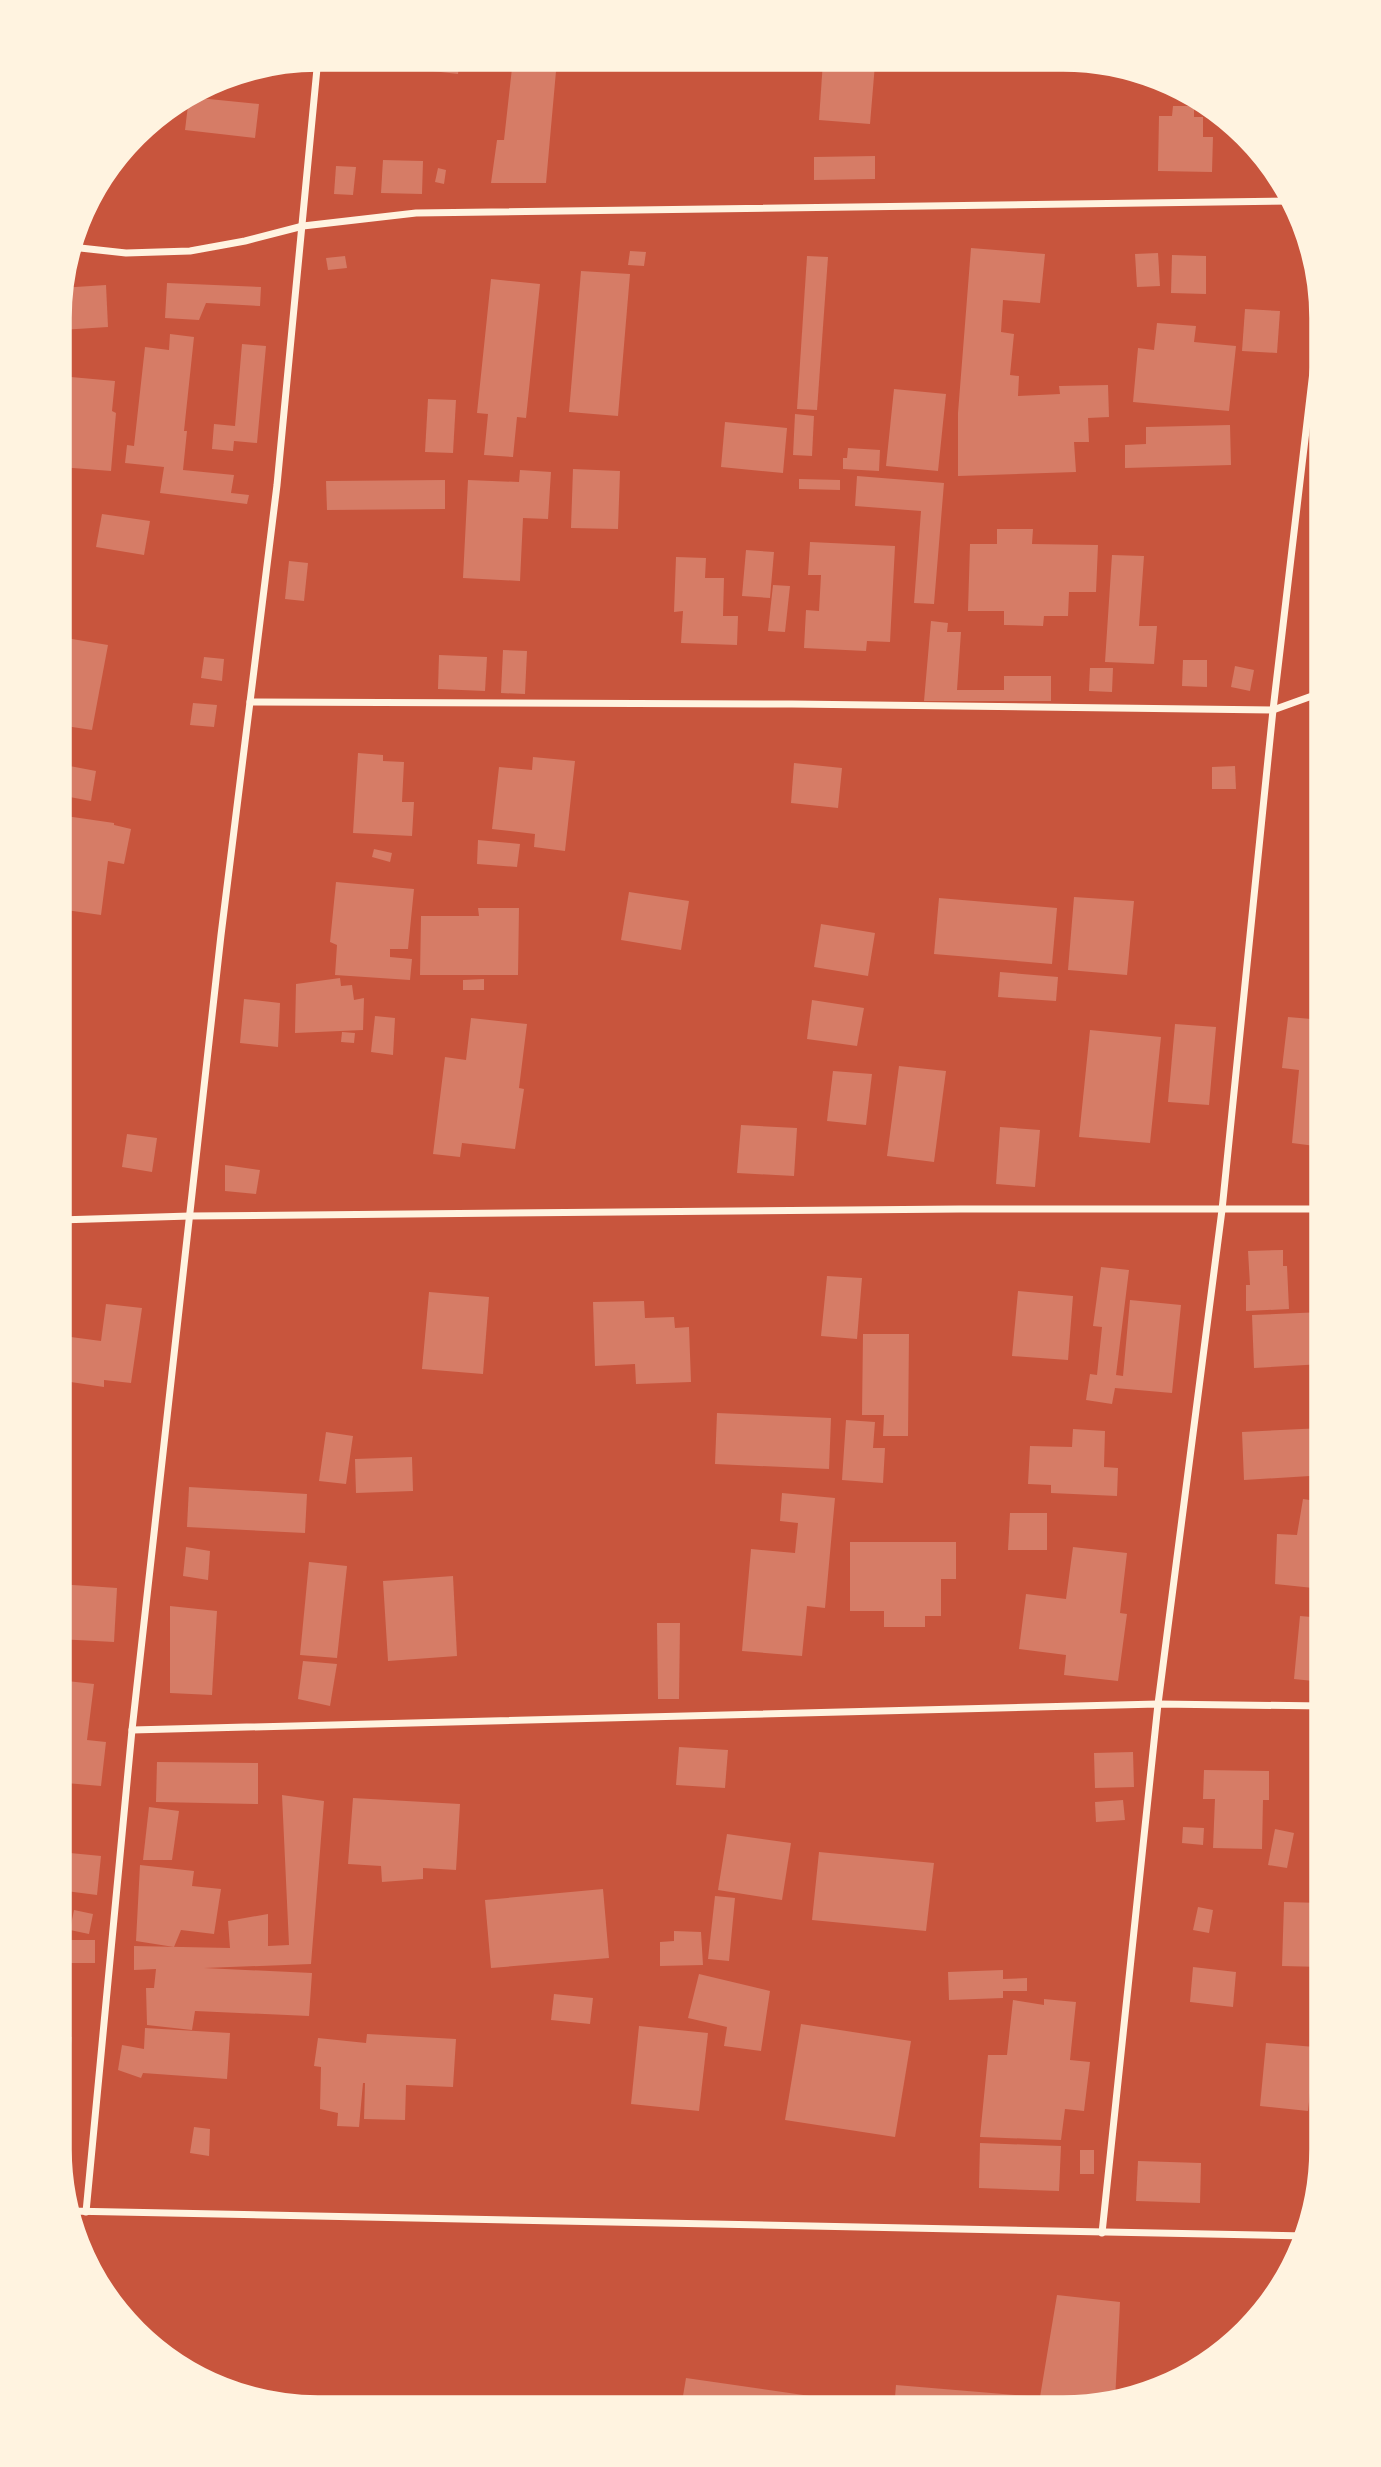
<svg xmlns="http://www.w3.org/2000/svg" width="1381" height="2467" viewBox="0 0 1381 2467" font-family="'Source Sans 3',sans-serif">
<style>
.building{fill:#d67c66}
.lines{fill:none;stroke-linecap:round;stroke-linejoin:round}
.minor{stroke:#fff3e0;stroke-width:7}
.secondary{stroke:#fff3e0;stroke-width:14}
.rim{fill:none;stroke:#fff3e0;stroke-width:3.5}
</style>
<rect width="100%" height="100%" fill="#c8553d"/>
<!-- building -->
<g class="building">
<polygon points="364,58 428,58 460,59 458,74 363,63"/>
<polygon points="513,59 557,60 546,183 491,183 497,140 504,140"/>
<polygon points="823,61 875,64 870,124 819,120"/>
<polygon points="1113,63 1142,73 1141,80 1111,76"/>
<polygon points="189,97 259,104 255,138 185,130"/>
<polygon points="1173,106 1194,106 1194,117 1203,117 1203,137 1213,137 1212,172 1158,171 1159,116 1172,116"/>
<polygon points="875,156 875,179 814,180 814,157"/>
<polygon points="383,160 423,161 422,194 381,193"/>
<polygon points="336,166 356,167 353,195 334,194"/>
<polygon points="438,168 446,170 444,184 435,182"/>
<polygon points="971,248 1045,254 1040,303 1003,300 1001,332 1014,334 1010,375 1019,376 1018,396 1060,394 1059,386 1108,385 1109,417 1088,418 1089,442 1074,442 1076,472 958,476 958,413"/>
<polygon points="630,251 646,252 644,266 628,265"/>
<polygon points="1158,253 1160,286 1137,287 1135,254"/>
<polygon points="1172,255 1206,256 1206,294 1171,293"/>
<polygon points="345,256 347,268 328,270 326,258"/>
<polygon points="807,256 828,257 817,410 797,409"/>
<polygon points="581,271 630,274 618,416 569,412"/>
<polygon points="491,279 540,284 526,418 517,417 513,457 484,455 488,414 477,413"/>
<polygon points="167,283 261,287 260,306 206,303 199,320 165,318"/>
<polygon points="106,285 108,327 61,330 60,288"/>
<polygon points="1245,309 1280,311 1277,353 1242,351"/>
<polygon points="1157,323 1196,326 1194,342 1236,346 1229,411 1133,402 1138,348 1154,350"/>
<polygon points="170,334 194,337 184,431 187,431 183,470 234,475 231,493 249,495 247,504 160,493 164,467 125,463 127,445 134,446 145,347 169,350"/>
<polygon points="242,344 266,346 257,443 234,441 233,451 212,449 214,424 235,426"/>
<polygon points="60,376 115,381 112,411 116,413 111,471 60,467"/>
<polygon points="894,389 946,394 938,471 886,466"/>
<polygon points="428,399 456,400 453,453 425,452"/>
<polygon points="795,414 814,416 812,456 793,455"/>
<polygon points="725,422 787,428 783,473 721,467"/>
<polygon points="1230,425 1231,465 1125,468 1125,445 1146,444 1146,427"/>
<polygon points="848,448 880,450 879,471 843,469 843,458 847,458"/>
<polygon points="573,469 620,471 618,529 571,528"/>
<polygon points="520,470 551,472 548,519 523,518 520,581 463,578 468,480 519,482"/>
<polygon points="857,476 944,483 934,604 914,603 921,511 855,506"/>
<polygon points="799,479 840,480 840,490 799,489"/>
<polygon points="445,480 445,509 327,510 326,481"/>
<polygon points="102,514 150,521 144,555 96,547"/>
<polygon points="997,529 1033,529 1032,544 1098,545 1096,592 1069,592 1068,616 1044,616 1043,626 1004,625 1004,611 968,611 970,544 997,544"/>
<polygon points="810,542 895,546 890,642 867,641 866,651 804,648 806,610 819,611 821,575 808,575"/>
<polygon points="60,549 69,550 65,572 60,571"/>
<polygon points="746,550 774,552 770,598 742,596"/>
<polygon points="1112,555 1144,556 1139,626 1157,626 1154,664 1105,662"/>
<polygon points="676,557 706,558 705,578 724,578 723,616 738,616 737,645 681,643 683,611 674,612"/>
<polygon points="289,561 308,563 304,601 285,599"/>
<polygon points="773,585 790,586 785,632 768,631"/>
<polygon points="931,621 948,623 947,632 961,632 957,690 1004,690 1004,676 1051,676 1051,701 924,701"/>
<polygon points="60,637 108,645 92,730 59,725"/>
<polygon points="503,650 527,651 525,694 501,693"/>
<polygon points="439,655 487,657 485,691 438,689"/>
<polygon points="204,657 224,659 222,681 201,678"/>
<polygon points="1183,660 1207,660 1207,687 1182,686"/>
<polygon points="1235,666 1254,670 1250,691 1231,687"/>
<polygon points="1090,668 1113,668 1112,692 1089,691"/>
<polygon points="193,703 217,705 214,727 190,725"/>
<polygon points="358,753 383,755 383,761 404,762 402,802 414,802 412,836 353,833"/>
<polygon points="533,757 575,761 565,851 534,847 535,834 492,829 499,767 532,770"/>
<polygon points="794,763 842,768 838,808 791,803"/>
<polygon points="59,764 96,771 91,801 59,795"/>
<polygon points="1235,766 1236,789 1212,789 1212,767"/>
<polygon points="59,815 114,823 114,825 131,829 124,864 108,861 101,915 59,909"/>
<polygon points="478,840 520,844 517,867 477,864"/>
<polygon points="374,849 392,853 390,862 372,857"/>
<polygon points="1317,881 1323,882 1323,942 1312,942"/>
<polygon points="336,882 414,889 408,949 390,949 390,957 412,959 410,980 335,975 337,945 330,942"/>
<polygon points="629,892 689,901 681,950 621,940"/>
<polygon points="1074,897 1134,901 1127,975 1068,970"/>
<polygon points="939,898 1057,908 1052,964 934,954"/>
<polygon points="478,908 519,908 518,975 420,975 421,916 479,916"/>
<polygon points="821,924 875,933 868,976 814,967"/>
<polygon points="1000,972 1058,977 1056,1001 998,997"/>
<polygon points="340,978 341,986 352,985 354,1000 364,998 363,1030 295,1033 296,984"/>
<polygon points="484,979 484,990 463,990 463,980"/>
<polygon points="59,988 71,992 60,1044 59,1044"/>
<polygon points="244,999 280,1003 278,1047 240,1043"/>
<polygon points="812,1000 864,1008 857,1046 807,1039"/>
<polygon points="375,1016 395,1018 393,1055 371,1052"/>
<polygon points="1288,1017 1323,1020 1323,1147 1292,1143 1299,1070 1282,1068"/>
<polygon points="471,1018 527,1024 519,1088 524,1089 515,1149 462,1143 460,1157 433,1154 445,1057 466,1060"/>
<polygon points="1175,1024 1216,1027 1209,1105 1168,1102"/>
<polygon points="1090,1030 1161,1037 1150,1143 1079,1137"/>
<polygon points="342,1032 355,1033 354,1043 341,1042"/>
<polygon points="899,1066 946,1071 934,1162 887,1156"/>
<polygon points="833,1071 872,1074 866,1125 827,1121"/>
<polygon points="741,1125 797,1128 794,1176 737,1173"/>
<polygon points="1000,1127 1040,1130 1035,1187 996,1184"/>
<polygon points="127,1134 157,1138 152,1172 122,1167"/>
<polygon points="225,1165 260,1170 256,1194 225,1191"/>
<polygon points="1283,1250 1283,1266 1287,1266 1289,1309 1246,1311 1246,1285 1250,1285 1248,1251"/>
<polygon points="1101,1267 1129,1270 1116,1375 1123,1376 1130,1300 1181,1305 1172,1393 1115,1388 1112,1404 1086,1400 1090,1374 1097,1375 1102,1327 1093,1326"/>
<polygon points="827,1276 862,1278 857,1339 821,1336"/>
<polygon points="1018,1291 1073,1296 1068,1360 1012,1356"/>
<polygon points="429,1292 489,1297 483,1374 422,1369"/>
<polygon points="644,1301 645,1318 674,1317 675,1328 689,1327 691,1382 636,1384 635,1364 595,1366 593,1302"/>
<polygon points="106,1304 142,1308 131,1383 104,1380 104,1387 64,1381 71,1337 101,1341"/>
<polygon points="1323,1312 1323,1364 1254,1368 1252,1315"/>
<polygon points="863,1334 909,1334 908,1436 883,1436 884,1415 862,1415"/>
<polygon points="717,1413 831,1418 829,1469 715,1464"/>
<polygon points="846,1420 875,1422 873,1448 885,1448 883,1483 842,1480"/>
<polygon points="1323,1428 1323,1482 1311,1483 1310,1476 1244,1480 1242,1432"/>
<polygon points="1073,1429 1105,1431 1104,1467 1118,1468 1117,1496 1051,1493 1051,1485 1028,1484 1030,1446 1072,1447"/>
<polygon points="326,1432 353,1436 346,1484 319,1481"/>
<polygon points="412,1457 413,1491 356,1493 355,1459"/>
<polygon points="189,1487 307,1494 305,1533 187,1527"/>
<polygon points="782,1493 835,1498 825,1608 807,1606 802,1656 742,1651 751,1549 795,1553 798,1523 780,1521"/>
<polygon points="1303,1499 1323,1502 1323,1589 1275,1584 1277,1534 1297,1535"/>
<polygon points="1010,1513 1047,1513 1047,1550 1008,1550"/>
<polygon points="850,1542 956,1542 956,1579 941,1579 941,1616 925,1616 925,1627 884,1627 884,1611 850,1611"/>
<polygon points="186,1547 210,1551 208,1580 183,1576"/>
<polygon points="1073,1547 1127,1553 1120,1613 1127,1614 1118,1681 1064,1675 1066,1655 1019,1649 1026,1594 1066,1599"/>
<polygon points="309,1562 347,1566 337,1658 300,1655"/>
<polygon points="453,1576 457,1656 388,1661 383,1581"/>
<polygon points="58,1584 117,1588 114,1642 58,1639"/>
<polygon points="170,1606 217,1611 212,1695 170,1693"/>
<polygon points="1300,1616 1323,1618 1323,1682 1294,1679"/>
<polygon points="657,1623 680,1623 679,1699 658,1699"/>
<polygon points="303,1661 337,1664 330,1706 298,1699"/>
<polygon points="58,1680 94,1684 87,1740 106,1742 101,1786 66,1783 71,1739 58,1737"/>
<polygon points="679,1747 728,1750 725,1788 676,1785"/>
<polygon points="1133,1752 1134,1787 1095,1788 1094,1753"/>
<polygon points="157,1762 258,1763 258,1804 156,1802"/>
<polygon points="1204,1770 1269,1771 1269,1800 1263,1800 1262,1849 1213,1848 1215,1799 1203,1799"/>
<polygon points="282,1795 324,1801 311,1964 204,1968 312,1973 309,2016 195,2011 192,2030 147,2025 146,1988 154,1988 156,1969 134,1970 134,1946 230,1948 228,1921 268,1914 268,1946 289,1945"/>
<polygon points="353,1798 460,1804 456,1870 423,1868 423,1879 382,1882 381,1866 348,1864"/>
<polygon points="1123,1800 1125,1820 1096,1822 1095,1802"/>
<polygon points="149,1807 179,1811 172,1860 143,1860"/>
<polygon points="1183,1827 1204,1828 1203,1845 1182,1843"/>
<polygon points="1275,1829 1294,1833 1287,1868 1268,1865"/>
<polygon points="727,1834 791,1843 782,1900 718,1890"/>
<polygon points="819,1852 934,1863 926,1931 812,1920"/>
<polygon points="70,1853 101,1856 97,1895 66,1891"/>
<polygon points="140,1865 194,1871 192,1886 221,1889 214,1934 181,1930 174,1947 136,1941"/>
<polygon points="603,1889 609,1958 491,1968 485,1900"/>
<polygon points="715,1896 735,1898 729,1961 708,1959"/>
<polygon points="1284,1902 1323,1903 1323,1967 1282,1966"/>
<polygon points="1198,1907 1213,1910 1209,1933 1193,1930"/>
<polygon points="74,1910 93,1914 89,1934 70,1930"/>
<polygon points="674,1931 701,1932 703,1965 660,1966 660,1942 674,1941"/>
<rect x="58" y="1940" width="37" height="23"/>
<polygon points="1193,1967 1236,1972 1233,2007 1190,2002"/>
<polygon points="1003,1970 1003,1979 1027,1978 1027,1991 1003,1991 1003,1998 949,2000 948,1972"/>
<polygon points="699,1974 770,1991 761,2051 724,2046 727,2027 688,2018"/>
<polygon points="554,1994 593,1998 590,2024 551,2020"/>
<polygon points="1044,1999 1076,2002 1070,2060 1090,2062 1084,2111 1065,2109 1061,2140 980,2137 988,2055 1007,2055 1013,2000 1044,2005"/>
<polygon points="801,2024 911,2041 895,2137 785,2120"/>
<polygon points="639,2026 708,2033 699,2111 631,2104"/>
<polygon points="145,2028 230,2033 227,2079 143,2073 141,2078 118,2070 122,2045 144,2049"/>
<polygon points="367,2034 456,2039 453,2087 406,2085 405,2120 364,2119 365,2083 363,2083 359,2127 337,2126 338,2113 320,2109 321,2067 314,2066 318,2038 366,2043"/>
<polygon points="58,2036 72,2037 67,2081 58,2080"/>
<polygon points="1266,2043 1315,2047 1308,2111 1260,2106"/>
<polygon points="194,2127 210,2129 209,2156 190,2153"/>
<polygon points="980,2143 1061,2146 1059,2191 979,2188"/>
<rect x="1080" y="2150" width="14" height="24"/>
<polygon points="1138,2161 1201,2163 1200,2203 1136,2201"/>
<polygon points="1057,2295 1120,2302 1115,2401 1063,2409 894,2409 896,2385 1040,2397"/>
<polygon points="686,2378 817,2397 815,2409 681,2408"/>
</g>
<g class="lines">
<!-- minor -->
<g class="minor">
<polyline points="71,247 126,253 190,251 245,241 303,226 416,213 1293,201"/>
<polyline points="250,702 792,704 1273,710 1312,696 1323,695"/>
<polyline points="59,1220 190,1216 960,1209 1323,1209"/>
<polyline points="132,1730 1158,1704 1323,1706"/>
<polyline points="68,2211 1306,2236"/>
<polyline points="86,2212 132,1730 221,935 277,485 318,58"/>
<polyline points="1102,2233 1158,1704 1222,1210 1273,710 1321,304"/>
</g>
<!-- secondary -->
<polyline class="secondary" points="227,2392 316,2407"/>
</g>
<!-- crop -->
<path d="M0 0H1381V2467H0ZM318 70H1063A248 248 0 0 1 1311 318V2149A248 248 0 0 1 1063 2397H318A248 248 0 0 1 70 2149V318A248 248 0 0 1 318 70Z" fill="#fff3e0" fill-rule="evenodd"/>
<path class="rim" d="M318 70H1063A248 248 0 0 1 1311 318V2149A248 248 0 0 1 1063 2397H318A248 248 0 0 1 70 2149V318A248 248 0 0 1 318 70Z"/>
</svg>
